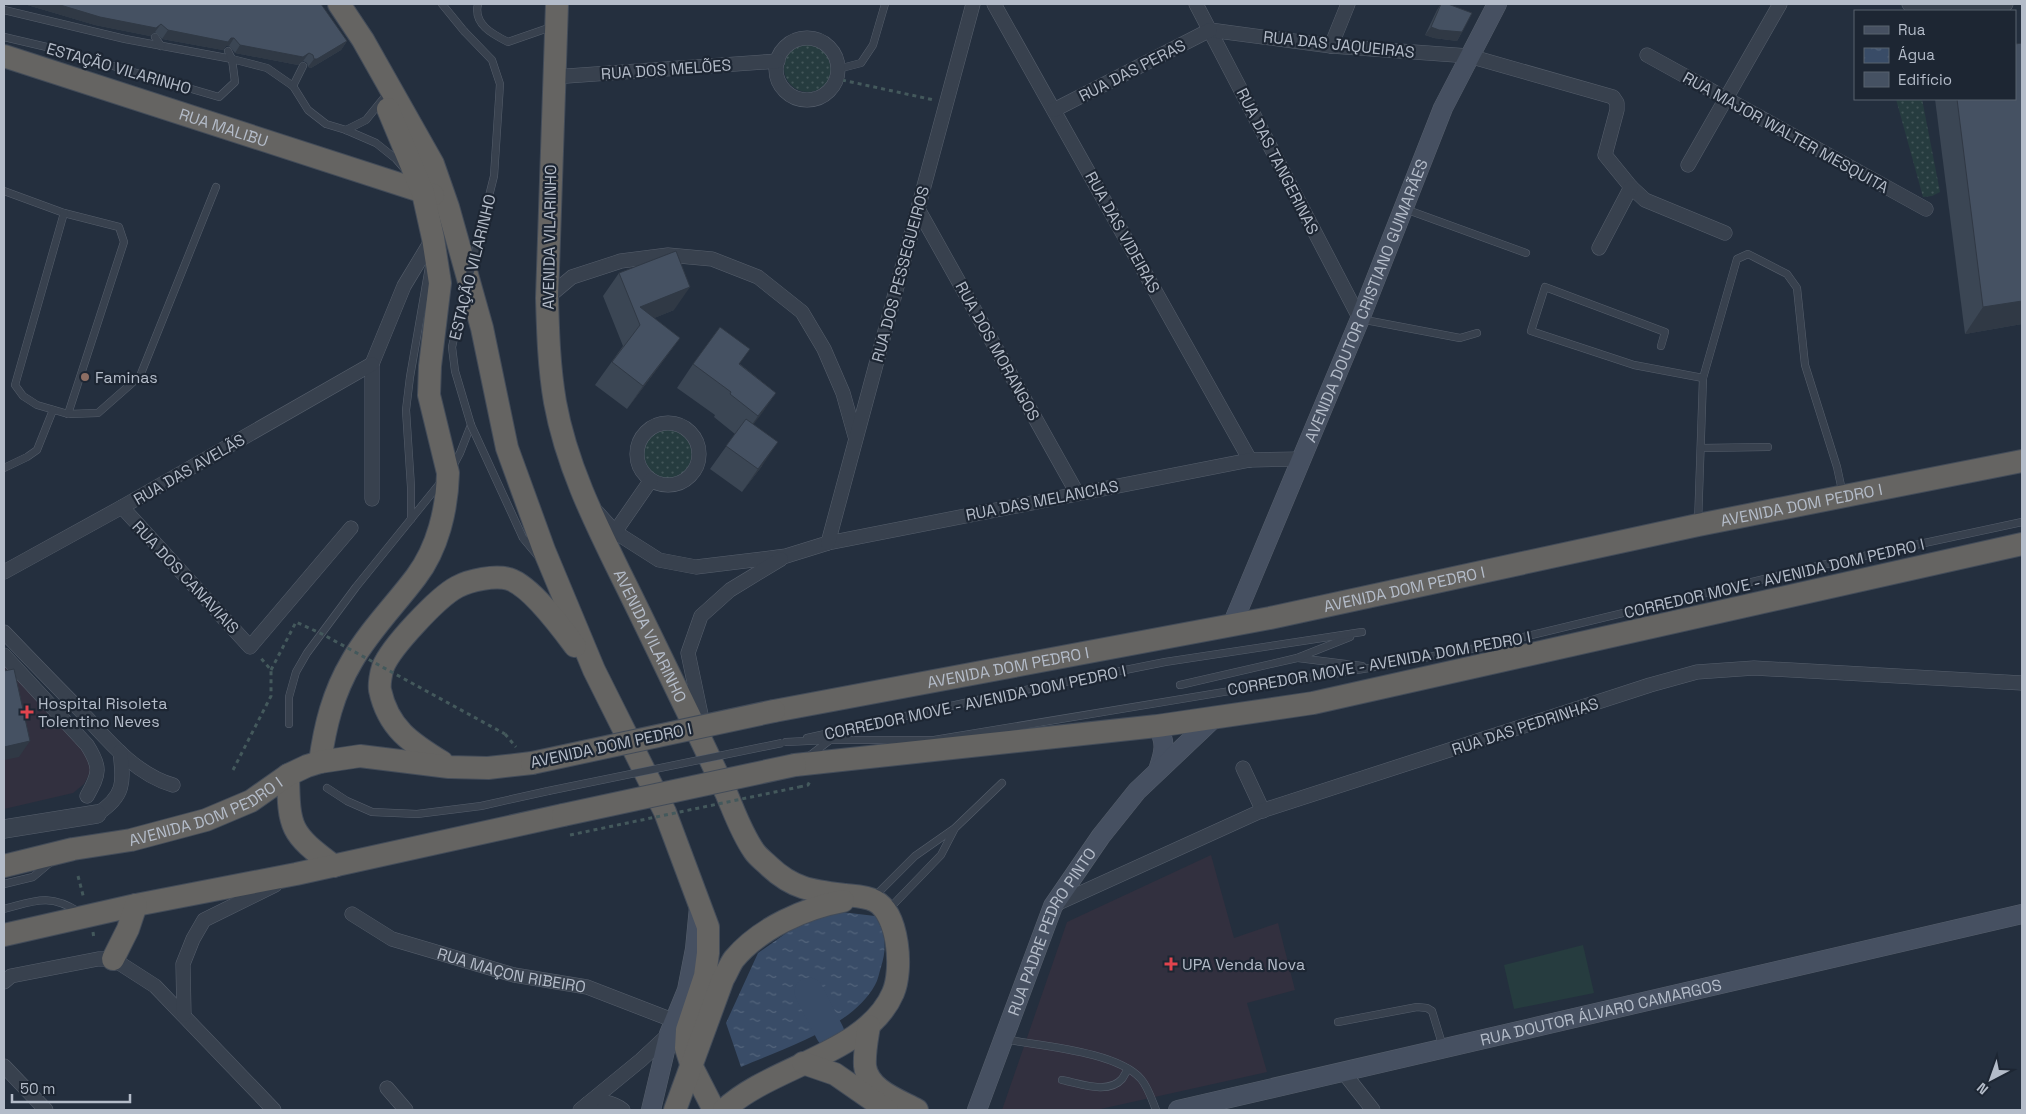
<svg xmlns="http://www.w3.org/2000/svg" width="2026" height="1114" viewBox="0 0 2026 1114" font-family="'Space Grotesk',sans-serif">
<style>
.medical{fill:#32303f}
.grass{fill:url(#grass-dots)}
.garden{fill:#263c3f}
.water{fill:url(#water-ripples)}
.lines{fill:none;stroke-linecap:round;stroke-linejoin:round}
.river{stroke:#394c67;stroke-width:29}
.service-casing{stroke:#565f6c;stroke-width:8}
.minor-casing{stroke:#565f6c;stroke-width:15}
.tertiary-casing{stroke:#565f6c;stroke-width:19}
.secondary-casing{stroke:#565f6c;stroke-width:20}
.trunk-casing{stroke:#434c59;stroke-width:24}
.path{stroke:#44595c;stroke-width:3;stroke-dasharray:4 4;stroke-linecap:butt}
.service{stroke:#38414e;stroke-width:7}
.minor{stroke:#38414e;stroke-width:14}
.tertiary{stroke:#38414e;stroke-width:18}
.secondary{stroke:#465061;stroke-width:19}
.trunk{stroke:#656462;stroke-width:22}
.service-bridge-casing{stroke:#565f6c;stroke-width:8;stroke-linecap:butt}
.trunk-bridge-casing{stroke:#434c59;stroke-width:24;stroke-linecap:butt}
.path-bridge{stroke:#44595c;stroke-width:3;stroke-dasharray:4 4;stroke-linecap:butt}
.service-bridge{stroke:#38414e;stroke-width:7}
.trunk-bridge{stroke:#656462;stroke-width:22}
.wall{fill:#3b4654}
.shaded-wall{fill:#303945}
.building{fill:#455162;stroke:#303945}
.education-dot{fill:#8d6e63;stroke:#1d2633;stroke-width:2}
.health-dot{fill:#e0444e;stroke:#1d2633;stroke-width:2}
.labels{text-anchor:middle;stroke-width:4.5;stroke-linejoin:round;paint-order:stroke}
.street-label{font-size:16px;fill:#b4bcc9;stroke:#1d2633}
.poi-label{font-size:16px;fill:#b4bcc9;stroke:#1d2633;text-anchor:start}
</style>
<defs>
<pattern id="grass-dots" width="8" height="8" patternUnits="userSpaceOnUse" patternTransform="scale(1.25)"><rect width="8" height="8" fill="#263c3f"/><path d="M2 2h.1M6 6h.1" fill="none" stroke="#435659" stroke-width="1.8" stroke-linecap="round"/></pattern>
<pattern id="water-ripples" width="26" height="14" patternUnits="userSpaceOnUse" patternTransform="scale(1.25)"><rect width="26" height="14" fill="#394c67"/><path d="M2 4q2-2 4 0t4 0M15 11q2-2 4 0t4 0" fill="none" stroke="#53647b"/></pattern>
</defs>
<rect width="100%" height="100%" fill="#242f3e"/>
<!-- medical -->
<g class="medical">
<polygon points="4,663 84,746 92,769 84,784 73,793 4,809"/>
<polygon points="1211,855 1234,938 1278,923 1295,990 1247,1003 1267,1072 1096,1110 1002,1110 1067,922"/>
</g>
<!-- grass -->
<g class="grass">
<circle cx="808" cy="68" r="24"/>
<polygon points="1896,99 1922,99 1940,192 1932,196 1923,197"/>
<circle cx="668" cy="454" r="24"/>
</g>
<!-- garden -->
<polygon class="garden" points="1583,945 1594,993 1514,1009 1504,965"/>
<!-- water -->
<path class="water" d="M833,911L875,916C886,933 887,948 881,967C879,973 878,980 875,985C852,1027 783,1049 741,1067L726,1023L758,953L799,924Z"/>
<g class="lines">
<!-- river -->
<polyline class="river" points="809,992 830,1033"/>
<!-- service casing -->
<g class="service-casing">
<g id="service">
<polyline points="442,4 464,31"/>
<path d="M478,4C473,24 492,34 508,42L554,26"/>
<polyline points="4,10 125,39 232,59 267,68 293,86 308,110 326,124 346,130 376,143 396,159 403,167"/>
<polyline points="4,37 51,48 219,97 235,82 232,59 228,51"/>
<polyline points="155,37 161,46"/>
<polyline points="838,69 861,63 873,45 885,4"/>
<polyline points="293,86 303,66"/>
<polyline points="346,130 366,120 383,99"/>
<polyline points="4,191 64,213 119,227 124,242 68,414"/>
<polyline points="1405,209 1526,253"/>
<polyline points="64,213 15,385 23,396 37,405 68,414 98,413 140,376 216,187"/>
<polyline points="1360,319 1460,338 1477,333"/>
<polyline points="1661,346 1665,332 1545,287 1531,331 1634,365 1703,378"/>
<polyline points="1701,448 1768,447"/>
<polyline points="4,468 27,457 37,450 53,410"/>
<polyline points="452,468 460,453 471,425"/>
<polyline points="411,519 411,487 406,410 410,377 429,267"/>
<polyline points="1698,523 1703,378 1737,259 1748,254 1787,274 1797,288 1805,365 1837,467 1843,495"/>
<polyline points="523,538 537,555"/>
<polyline points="1298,658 1362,666"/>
<polyline points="1180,685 1297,658 1350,637"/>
<polyline points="289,724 289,697 296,672 307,653 356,587 441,482"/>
<polyline points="807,738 1000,695 1165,662 1362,632"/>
<polyline points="786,742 829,740 934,740 1369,668 1482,647 1822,565 2022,522"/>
<polyline points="808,757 830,740"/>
<polyline points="327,788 347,801 372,812 417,814 481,806 548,791"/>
<polyline points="4,884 33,877 52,861"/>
<polyline points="874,897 915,856 955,828 1002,783"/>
<path d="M4,909C35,901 49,893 79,912"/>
<polyline points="888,910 941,855 954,830"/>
<polyline points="1338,1022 1417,1007 1427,1008 1432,1011 1443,1047"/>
<path d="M1004,1039C1039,1046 1117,1051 1141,1079C1148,1087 1152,1100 1156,1110"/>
<path d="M1062,1080C1079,1083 1108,1095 1122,1079C1124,1076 1126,1072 1128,1069"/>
</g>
</g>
<!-- minor casing -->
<g class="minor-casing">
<g id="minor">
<polyline points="994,4 1250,460"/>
<polyline points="1196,4 1360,319"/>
<path d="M1909,4C1941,12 1973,8 2006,4"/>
<polyline points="1210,30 1331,46 1469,56 1613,97 1617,103 1617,110 1605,155 1631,187 1645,200 1725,233"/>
<circle cx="807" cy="69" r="31"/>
<polyline points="1331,46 1348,4"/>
<polyline points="1647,55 1926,209"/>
<polyline points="553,77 778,61"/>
<polyline points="1054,110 1210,30"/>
<polyline points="1688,165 1780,4"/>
<polyline points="918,209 1077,493"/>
<polyline points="1599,248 1631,187"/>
<polyline points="547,298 572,277 621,261 668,255 712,259 758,277 802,312 824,349 843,393 855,436"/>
<circle cx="668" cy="454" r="31"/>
<polyline points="372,499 372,364 404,286 433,238"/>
<polyline points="122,507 250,647 351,528"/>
<polyline points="597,512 615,532 659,560 696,567 786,556 828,543 1250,460 1300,459"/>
<polyline points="615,532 651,480"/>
<polyline points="828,543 973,4"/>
<polyline points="4,572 122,507 372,364"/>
<path d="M4,632C29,658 54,684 79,709C106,738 134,774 173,785"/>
<path d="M4,655L87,745C101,767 100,773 87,796"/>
<polyline points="704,729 688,653 701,616 730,590 781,559"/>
<polyline points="1243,768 1263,811"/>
<path d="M97,814C125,796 124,782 120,752"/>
<polyline points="1054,905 1261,811 1650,685 1697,672 1754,668 2022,683"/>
<path id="s1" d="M352,914L392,939L514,975L587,987L675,1021"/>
<polyline points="4,982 11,976 98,959 113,959 155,986 274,1110"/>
<polyline points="184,1015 183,964 193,939 204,920 275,885"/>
<polyline points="4,1066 46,1110"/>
<polyline points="1344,1073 1373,1110"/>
<polyline points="387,1088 406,1110"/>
<path d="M587,1104C601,1101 611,1101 623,1110"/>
<polyline points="580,1110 641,1060 669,1034"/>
</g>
</g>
<!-- tertiary casing -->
<g class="tertiary-casing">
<polyline id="tertiary" points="4,829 97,814"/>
</g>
<!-- secondary casing -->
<g class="secondary-casing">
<g id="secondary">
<path id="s2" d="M1232,625L1360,319L1443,108L1497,4"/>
<path d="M1157,726C1167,742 1164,753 1158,770"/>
<polyline points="651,1110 669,1034 687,990 695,949 699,907"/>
<path id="s3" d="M977,1110L1053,906L1101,836L1137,791L1213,719"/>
<path id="s4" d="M1178,1110L2022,914"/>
</g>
</g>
<!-- trunk casing -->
<g class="trunk-casing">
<g id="trunk">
<polyline points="339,4 363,40 433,164 448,207 482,328 507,448 544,550 594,670 665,812 708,927 708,953 705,976 687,1030 686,1048 692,1067 714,1110"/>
<path id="s5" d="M557,4L547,298C548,333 549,367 555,402C566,463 593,518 620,573C644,621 667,670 691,719C703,744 715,769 727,795C735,814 742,834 754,851C758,857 764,861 769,866C793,889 813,891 845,895C854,896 866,896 875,901C899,914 903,970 893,993C867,1054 770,1066 724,1110"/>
<path id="s6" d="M4,56L433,195"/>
<path id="s7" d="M774,711L1270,618L1698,525L2022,461"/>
<path d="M320,762C325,726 333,693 352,661C369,631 395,605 416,577C438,548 447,509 448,473L429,395L430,366L440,283L433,238L423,193L388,109"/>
<path d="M442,762C411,743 388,728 380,690C379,684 381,673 383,667C391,647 438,597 457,587C470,580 495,575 509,579C531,586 561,627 575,646"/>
<polyline points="795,765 1157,726 1313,703 2022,544"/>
<path d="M288,775C289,829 290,833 334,866"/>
<path id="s8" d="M4,866L73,849L131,840L206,820L251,801L288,775L307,766L320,762L360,756L449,767L488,768L532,763"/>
<polyline points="4,935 136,905 296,874 563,815"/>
<polyline points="113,959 128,929 136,905"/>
<path d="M869,1026C867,1039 864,1053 865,1066C868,1090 899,1100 917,1110"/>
<polyline points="803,1063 835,1074 887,1110"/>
<path d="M675,1110L723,979C727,973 730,964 734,959C760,928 805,908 843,901"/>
</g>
</g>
<!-- path -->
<g class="path">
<polyline points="842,80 934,100"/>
<polyline points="505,734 516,747"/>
<polyline points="233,770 271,696 271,670 259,656"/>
<polyline points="799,787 808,785 810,781"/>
<polyline points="78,876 84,899"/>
<polyline points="93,932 94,939"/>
</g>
<!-- service -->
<use href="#service" class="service"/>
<!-- minor -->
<use href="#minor" class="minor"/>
<!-- tertiary -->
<use href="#tertiary" class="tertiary"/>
<!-- secondary -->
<use href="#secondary" class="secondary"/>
<!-- trunk -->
<use href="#trunk" class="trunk"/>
<!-- service-bridge casing -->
<g class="service-bridge-casing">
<g id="service-bridge">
<polyline points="464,31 492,60 500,84 494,176 457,325 452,347 455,371 471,425 523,538"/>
<polyline points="548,791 782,743"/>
</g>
</g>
<!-- trunk-bridge casing -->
<g class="trunk-bridge-casing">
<g id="trunk-bridge">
<polyline points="532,763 774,711"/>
<polyline points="563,815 795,765"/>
</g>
</g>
<!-- path-bridge -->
<g class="path-bridge">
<polyline points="271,670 296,622 322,634 505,734"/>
<polyline points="570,835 799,787"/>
</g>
<!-- service-bridge -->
<use href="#service-bridge" class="service-bridge"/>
<!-- trunk-bridge -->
<use href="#trunk-bridge" class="trunk-bridge"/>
</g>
<!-- wall -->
<g class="wall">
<polygon points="24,4 321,4 347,41 341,50 311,68 308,67 307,63 303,61 298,65 235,53 229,46 226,46 223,50 162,39 155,32 150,36 95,25"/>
<polygon points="1441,4 1448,4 1462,32 1457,41 1434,38 1425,35 1437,10"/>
<polygon points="1935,99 2015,99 2022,324 1965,334"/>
<polygon points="619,273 674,310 654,318 680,338 663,361 627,409 595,385 623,346 603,296"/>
<polygon points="693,364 740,364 776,393 753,424 762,466 742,492 710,469 735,434 714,417 715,415 677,388"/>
</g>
<!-- shaded-wall -->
<g class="shaded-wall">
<polygon points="24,4 57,4 161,24 155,32 150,36 95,25"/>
<polygon points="1431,27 1462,32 1457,41 1434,38 1425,35"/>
<polygon points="168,30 231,38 234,38 229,46 226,46 223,50 162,39"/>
<polygon points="347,41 341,50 311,68 308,67 314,59"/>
<polygon points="240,45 309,53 303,61 298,65 235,53"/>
<polygon points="690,287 674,310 640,324 640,307"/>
<polygon points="2022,301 2022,324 1965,334 1983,307"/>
<polygon points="680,338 663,361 627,409 643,386"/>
<polygon points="776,393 760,416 742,439 758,416"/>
<polygon points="778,442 762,466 742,492 758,469"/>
<polygon points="30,741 19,757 4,760 4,747"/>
</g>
<!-- building -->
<g class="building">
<polygon points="57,4 321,4 347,41 317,59 314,59 313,55 309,53 303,57 240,45 234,38 231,38 228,42 168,30 161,24 156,28 100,17"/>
<polygon points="1441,4 1448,4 1472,13 1462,32 1439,30 1431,27"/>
<polygon points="2022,43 2022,301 1983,307 1957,99 2015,99 2015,44"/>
<polygon points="676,251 690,287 640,307 680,338 643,386 612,362 640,325 619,273"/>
<polygon points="720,327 750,349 739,364 776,393 758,416 730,394 731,392 693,364"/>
<polygon points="746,419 778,442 758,469 726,446"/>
<polygon points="14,669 30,741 4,747 4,671"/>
</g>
<!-- markers -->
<circle class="education-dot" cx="85" cy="377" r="5"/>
<g class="health-dot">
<path d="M24.5 704.5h5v5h5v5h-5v5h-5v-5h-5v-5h5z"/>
<path d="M1168.5 956.5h5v5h5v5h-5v5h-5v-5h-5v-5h5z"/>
</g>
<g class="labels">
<!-- street labels -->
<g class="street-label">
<text transform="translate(1339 44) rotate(6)" y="6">RUA DAS JAQUEIRAS</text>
<text transform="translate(119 68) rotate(16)" y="6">ESTAÇÃO VILARINHO</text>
<text transform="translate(666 69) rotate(-4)" y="6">RUA DOS MELÕES</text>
<text transform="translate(1132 70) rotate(-27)" y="6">RUA DAS PERAS</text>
<text dy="6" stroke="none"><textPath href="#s6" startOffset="231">RUA MALIBU</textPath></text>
<text transform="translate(1786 132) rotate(29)" y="6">RUA MAJOR WALTER MESQUITA</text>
<text transform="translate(1278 161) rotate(63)" y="6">RUA DAS TANGERINAS</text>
<text transform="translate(1123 232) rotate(61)" y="6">RUA DAS VIDEIRAS</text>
<text transform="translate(549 237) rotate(-89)" y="6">AVENIDA VILARINHO</text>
<text transform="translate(472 267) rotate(-76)" y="6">ESTAÇÃO VILARINHO</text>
<text transform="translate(900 274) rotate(-75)" y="6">RUA DOS PESSEGUEIROS</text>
<text dy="6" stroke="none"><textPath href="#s2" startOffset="351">AVENIDA DOUTOR CRISTIANO GUIMARÃES</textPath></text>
<text transform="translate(998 351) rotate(61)" y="6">RUA DOS MORANGOS</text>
<text transform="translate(189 469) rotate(-30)" y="6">RUA DAS AVELÃS</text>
<text transform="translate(1042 500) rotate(-11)" y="6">RUA DAS MELANCIAS</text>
<text dy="6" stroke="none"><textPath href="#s7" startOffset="1048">AVENIDA DOM PEDRO I</textPath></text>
<text transform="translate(186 577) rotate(47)" y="6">RUA DOS CANAVIAIS</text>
<text transform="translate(1774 578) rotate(-13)" y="6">CORREDOR MOVE - AVENIDA DOM PEDRO I</text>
<text dy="6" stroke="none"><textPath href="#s7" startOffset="642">AVENIDA DOM PEDRO I</textPath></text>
<text dy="6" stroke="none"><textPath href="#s5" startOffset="652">AVENIDA VILARINHO</textPath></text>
<text transform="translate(1379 663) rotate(-10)" y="6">CORREDOR MOVE - AVENIDA DOM PEDRO I</text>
<text dy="6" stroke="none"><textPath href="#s7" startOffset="238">AVENIDA DOM PEDRO I</textPath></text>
<text transform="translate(975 702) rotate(-12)" y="6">CORREDOR MOVE - AVENIDA DOM PEDRO I</text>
<text transform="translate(1525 726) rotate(-18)" y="6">RUA DAS PEDRINHAS</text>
<text transform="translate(611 745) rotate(-12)" y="6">AVENIDA DOM PEDRO I</text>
<text dy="6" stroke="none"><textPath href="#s8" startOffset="210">AVENIDA DOM PEDRO I</textPath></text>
<text dy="6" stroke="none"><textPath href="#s3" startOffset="194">RUA PADRE PEDRO PINTO</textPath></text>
<text dy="6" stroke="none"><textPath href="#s1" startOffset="171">RUA MAÇON RIBEIRO</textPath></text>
<text dy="6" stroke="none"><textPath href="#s4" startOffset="434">RUA DOUTOR ÁLVARO CAMARGOS</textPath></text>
</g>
<!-- poi labels -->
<g class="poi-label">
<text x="95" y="383">Faminas</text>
<text x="38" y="709">Hospital Risoleta<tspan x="38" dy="18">Tolentino Neves</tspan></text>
<text x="1182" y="970">UPA Venda Nova</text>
</g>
</g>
<!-- border -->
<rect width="2026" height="1114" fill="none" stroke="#b4bcc9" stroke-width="10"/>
<!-- legend -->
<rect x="1854" y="10" width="162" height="90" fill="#1d2633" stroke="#59626f"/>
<rect x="1864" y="26" width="25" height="8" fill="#465061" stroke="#59626f"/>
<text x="1898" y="35" font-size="15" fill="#b4bcc9">Rua</text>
<rect x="1864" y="48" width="25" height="15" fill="url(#water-ripples)" stroke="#59626f"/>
<text x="1898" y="60" font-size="15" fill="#b4bcc9">Água</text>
<rect x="1864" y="72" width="25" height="15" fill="#455162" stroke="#59626f"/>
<text x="1898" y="85" font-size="15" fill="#b4bcc9">Edifício</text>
<!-- north arrow -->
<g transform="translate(1991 1079) rotate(221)" stroke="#1d2633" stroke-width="4" paint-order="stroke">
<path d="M0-4L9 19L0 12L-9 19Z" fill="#b4bcc9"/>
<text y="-8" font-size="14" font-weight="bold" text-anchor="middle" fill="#b4bcc9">N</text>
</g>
<!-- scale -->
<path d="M12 1094v8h118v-8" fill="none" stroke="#b4bcc9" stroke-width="2.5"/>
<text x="20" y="1094" font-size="15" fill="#b4bcc9" stroke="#1d2633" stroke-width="4" paint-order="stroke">50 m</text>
</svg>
